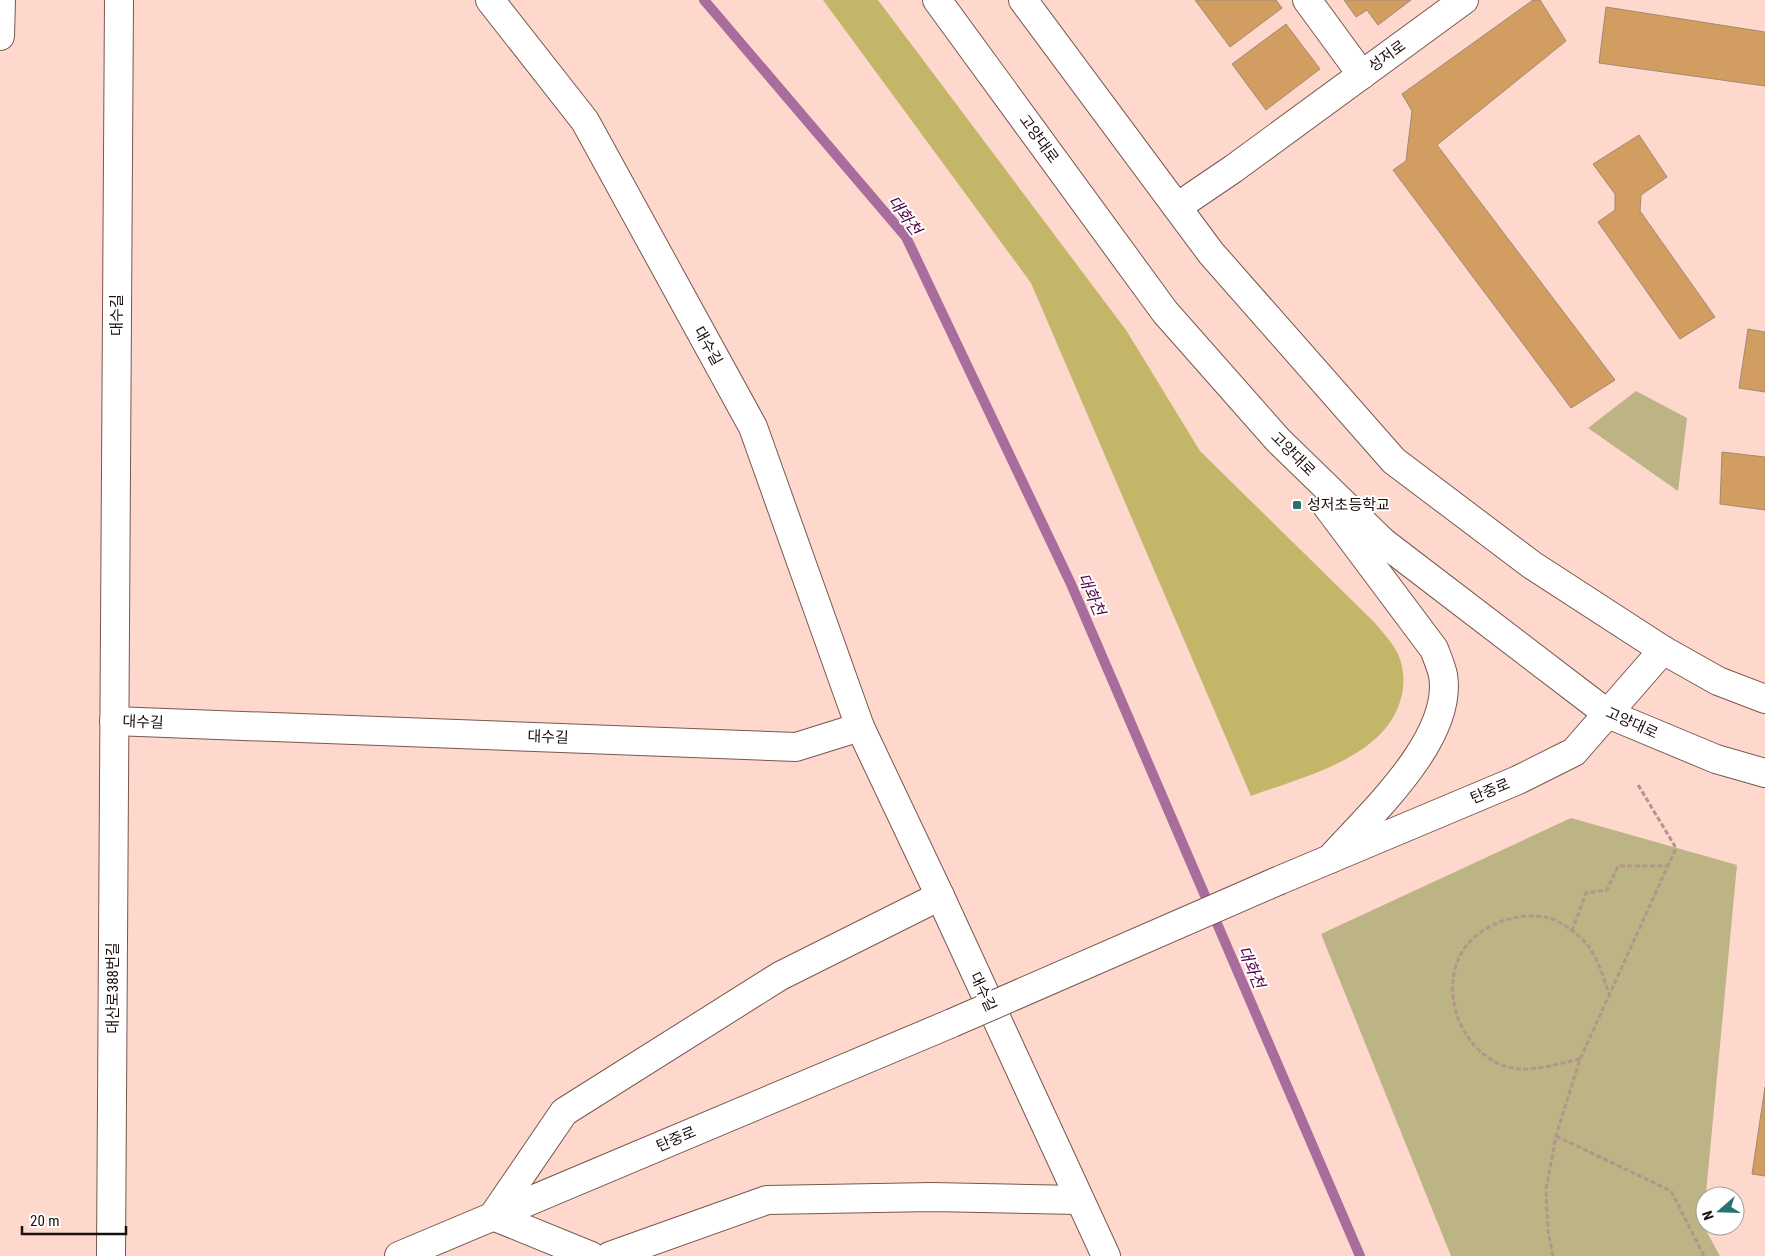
<svg xmlns="http://www.w3.org/2000/svg" width="1765" height="1256" viewBox="0 0 1765 1256" font-family="'Roboto Condensed','Noto Sans KR',sans-serif">
<style>
.green{fill:#bcb484}
.forest{fill:#c3b668}
.lines{fill:none;stroke-linecap:round;stroke-linejoin:round}
.stream{stroke:#a86c9d;stroke-width:10}
.building{fill:#d29d61;stroke:#a18a71}
.minor-casing{stroke:#78584f;stroke-width:30}
.tertiary-casing{stroke:#78584f;stroke-width:30}
.secondary-casing{stroke:#78584f;stroke-width:30}
.primary-casing{stroke:#78584f;stroke-width:30}
.path{stroke:#b2958c;stroke-width:3;stroke-dasharray:5 2.5;stroke-linecap:butt}
.minor{stroke:#fff;stroke-width:28}
.tertiary{stroke:#fff;stroke-width:28}
.secondary{stroke:#fff;stroke-width:28}
.primary{stroke:#fff;stroke-width:28}
.secondary-bridge-casing{stroke:#78584f;stroke-width:30;stroke-linecap:butt}
.secondary-bridge{stroke:#fff;stroke-width:28}
.poi-dot{fill:#287272;stroke:#fff;stroke-width:2}
.labels{text-anchor:middle;stroke-width:4;stroke-linejoin:round;paint-order:stroke}
.street-label{font-size:15px;fill:#1b0e0b;stroke:#fff}
.poi-label{font-size:15px;fill:#1b0e0b;stroke:#fff;text-anchor:start}
.water-label{font-size:16px;font-style:italic;fill:#500348;stroke:#fff}
</style>
<rect width="100%" height="100%" fill="#fed8cd"/>
<!-- green -->
<g class="green">
<polygon points="1636,391 1687,418 1678,491 1588,428"/>
<polygon points="1571,818 1737,865 1703,1225 1720,1256 1451,1256 1321,934"/>
</g>
<!-- forest -->
<path class="forest" d="M823,0H878L1126,330L1200,451L1375,623C1382,632 1393,643 1398,654C1404,667 1405,685 1401,698C1386,758 1302,777 1251,796L1031,283Z"/>
<g class="lines">
<!-- stream -->
<polyline class="stream" points="704,0 906,237 1071,584 1360,1256"/>
</g>
<!-- building -->
<g class="building">
<polygon points="1195,0 1276,0 1282,8 1230,47"/>
<polygon points="1344,0 1411,0 1378,25 1367,10 1356,17"/>
<polygon points="1533,0 1540,0 1566,41 1437,145 1615,380 1571,408 1393,170 1406,161 1412,111 1402,94"/>
<polygon points="1606,7 1765,32 1765,86 1599,63"/>
<polygon points="1286,24 1320,69 1266,110 1232,64"/>
<polygon points="1639,135 1667,177 1641,195 1640,211 1715,317 1680,339 1598,222 1615,210 1615,194 1593,164"/>
<polygon points="1748,329 1765,332 1765,392 1739,388"/>
<polygon points="1722,452 1765,457 1765,510 1720,504"/>
<polygon points="1765,1087 1765,1176 1752,1174"/>
</g>
<g class="lines">
<!-- minor casing -->
<g class="minor-casing">
<g id="minor">
<polyline points="490,0 585,121 753,427 860,727 940,896"/>
<polyline points="1307,0 1362,75"/>
<polyline points="0,36 1,0"/>
<polyline points="1177,207 1233,169 1464,0"/>
<polyline points="114,721 796,747 860,727"/>
<polyline points="111,1256 119,0"/>
</g>
</g>
<!-- tertiary casing -->
<g class="tertiary-casing">
<polyline id="tertiary" points="940,896 1106,1256"/>
</g>
<!-- secondary casing -->
<g class="secondary-casing">
<g id="secondary">
<polyline points="1280,880 1518,780 1574,752 1663,650"/>
<polyline points="399,1256 952,1023"/>
<polyline points="591,1256 493,1216 564,1112 780,976 940,896"/>
<polyline points="610,1256 767,1200 932,1197 1078,1200"/>
</g>
</g>
<!-- primary casing -->
<g class="primary-casing">
<g id="primary">
<polyline points="937,0 1165,312 1278,440 1383,542 1608,714 1716,759 1765,773"/>
<polyline points="1023,0 1211,253 1394,461 1532,565 1663,650 1718,681 1765,699"/>
<path d="M1327,506L1434,649C1437,657 1441,666 1443,675C1454,739 1369,815 1330,859"/>
</g>
</g>
<!-- path -->
<g class="path">
<polyline points="1572,931 1586,893 1607,890 1618,866 1668,866"/>
<path d="M1580,1059C1561,1063 1539,1070 1519,1069C1467,1064 1436,997 1462,952C1478,925 1519,910 1549,918C1564,923 1580,935 1589,947C1599,961 1604,980 1610,996"/>
<polyline points="1556,1136 1671,1191 1704,1256"/>
<polyline points="1553,1256 1548,1231 1546,1189 1556,1136 1580,1059 1676,848 1637,783"/>
</g>
<!-- minor -->
<use href="#minor" class="minor"/>
<!-- tertiary -->
<use href="#tertiary" class="tertiary"/>
<!-- secondary -->
<use href="#secondary" class="secondary"/>
<!-- primary -->
<use href="#primary" class="primary"/>
<!-- secondary-bridge casing -->
<g class="secondary-bridge-casing">
<polyline id="secondary-bridge" points="952,1023 1280,880"/>
</g>
<!-- secondary-bridge -->
<use href="#secondary-bridge" class="secondary-bridge"/>
</g>
<!-- markers -->
<rect class="poi-dot" x="1292" y="500" width="10" height="10" rx="2.5"/>
<g class="labels">
<!-- street labels -->
<g class="street-label">
<text transform="translate(1387 56) rotate(-36)" y="5">성저로</text>
<text transform="translate(1039 139) rotate(54)" y="5">고양대로</text>
<text transform="translate(117 315) rotate(-90)" y="5">대수길</text>
<text transform="translate(708 346) rotate(61)" y="5">대수길</text>
<text transform="translate(1293 454) rotate(45)" y="5">고양대로</text>
<text transform="translate(143 722) rotate(2)" y="5">대수길</text>
<text transform="translate(1632 723) rotate(24)" y="5">고양대로</text>
<text transform="translate(548 737) rotate(2)" y="5">대수길</text>
<text transform="translate(1490 791) rotate(-23)" y="5">탄중로</text>
<text transform="translate(113 988) rotate(-90)" y="5">대산로388번길</text>
<text transform="translate(983 992) rotate(65)" y="5">대수길</text>
<text transform="translate(676 1139) rotate(-23)" y="5">탄중로</text>
</g>
<!-- poi labels -->
<g class="poi-label">
<text x="1307" y="510">성저초등학교</text>
</g>
<!-- water labels -->
<g class="water-label">
<text transform="translate(905 215) rotate(53)" y="6">대화천</text>
<text transform="translate(1092 594) rotate(66)" y="6">대화천</text>
<text transform="translate(1252 967) rotate(67)" y="6">대화천</text>
</g>
</g>
<!-- north arrow -->
<g transform="translate(1720 1211) rotate(250)"><circle r="24" fill="#ffffff" stroke="#a49f9d"/>
<path d="M0-4L9 19L0 12L-9 19Z" fill="#287272"/>
<text y="-8" font-size="14" font-weight="bold" text-anchor="middle" fill="#1b0e0b">N</text>
</g>
<!-- scale -->
<path d="M22 1226v8h104v-8" fill="none" stroke="#1b0e0b" stroke-width="2.5"/>
<text x="30" y="1226" font-size="15" fill="#1b0e0b" stroke="#ffffff" stroke-width="4" paint-order="stroke">20 m</text>
</svg>
